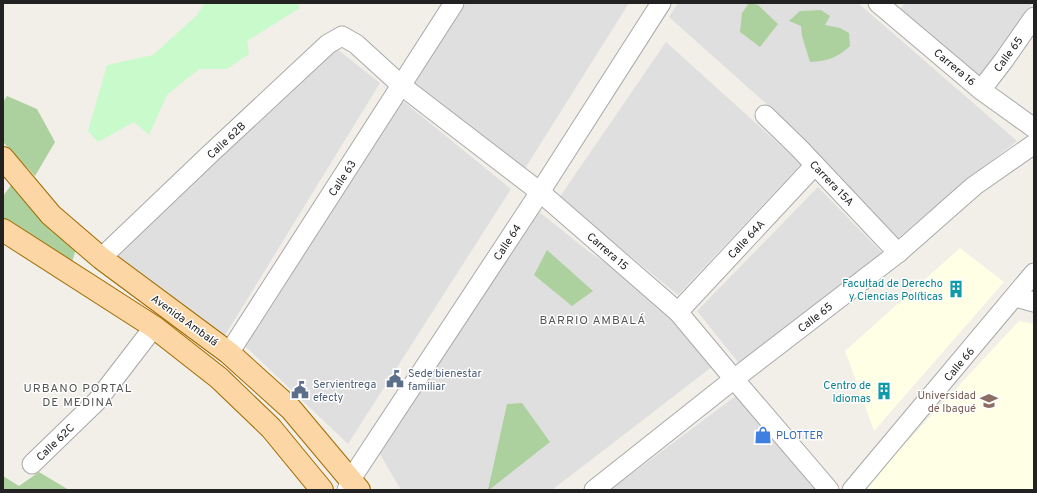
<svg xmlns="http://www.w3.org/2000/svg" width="1037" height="493" viewBox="0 0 1037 493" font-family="Overpass,sans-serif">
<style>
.residential{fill:#e0dfdf}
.education{fill:#ffffe5}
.forest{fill:#add19e}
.park{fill:#c8facc}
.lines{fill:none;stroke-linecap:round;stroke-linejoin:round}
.minor-casing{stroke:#a9a9a9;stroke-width:21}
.major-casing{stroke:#a06b00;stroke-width:24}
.minor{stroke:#fff;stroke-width:19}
.major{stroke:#fcd6a4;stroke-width:22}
.labels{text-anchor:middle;stroke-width:3;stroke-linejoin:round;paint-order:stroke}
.street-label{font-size:11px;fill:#222;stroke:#fff}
.culture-label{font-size:11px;fill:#0d838f;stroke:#fff;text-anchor:end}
.service-label{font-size:11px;fill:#4e5e75;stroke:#fff;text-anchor:start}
.education-label{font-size:11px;fill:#785e54;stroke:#fff;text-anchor:end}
.shop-label{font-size:11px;fill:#366cbe;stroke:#fff;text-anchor:start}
.neighbourhood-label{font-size:12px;letter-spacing:1px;fill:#555;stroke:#fff}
</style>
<rect width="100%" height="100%" fill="#f2efe9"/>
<!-- residential -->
<g class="residential">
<polygon points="466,3 629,3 524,170 411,85"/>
<polygon points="678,3 858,3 1017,141 961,185 897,239 770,107 669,17"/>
<polygon points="905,3 1033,3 978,80 898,12"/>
<polygon points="666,42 801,164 678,295 559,198"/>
<polygon points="332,45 380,83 224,337 109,253"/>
<polygon points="398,97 511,189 348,444 244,345"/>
<polygon points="818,187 887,258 742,367 697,311"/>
<polygon points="538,211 588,251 612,267 671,317 713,366 552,490 398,490 400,488 378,451"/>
<polygon points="737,395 815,490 610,490"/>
</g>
<!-- education -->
<g class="education">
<polygon points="960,248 1004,282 874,431 845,351"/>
<polygon points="1019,321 1034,324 1034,490 867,490 874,477"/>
</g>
<!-- forest -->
<g class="forest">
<polygon points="749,3 758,5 778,24 760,47 740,32 742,13"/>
<path d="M821,10L830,16L825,25L840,28L849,33L850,46C837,58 828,61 810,62L802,36L801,26L789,21L800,11Z"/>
<polygon points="7,96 37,109 55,142 35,176 3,142 3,102"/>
<polygon points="15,180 78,243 71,265 4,220 3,196"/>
<polygon points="547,250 593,291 572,306 534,275"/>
<polygon points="522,403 550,442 489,490 488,490 507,404"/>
<polygon points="39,472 69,490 3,490 3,476 19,486"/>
</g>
<!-- park -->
<polygon class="park" points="205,3 297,3 300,8 247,41 249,54 227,69 199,69 167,95 149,135 134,122 98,142 88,131 107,65 153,55 197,15"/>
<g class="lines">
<!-- minor casing -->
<g class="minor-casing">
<g id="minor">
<polyline points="878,3 981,90 1034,128"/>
<polyline points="981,90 1004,60 1034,17"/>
<polyline points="765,115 799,148 898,253"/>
<polyline points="101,258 210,154 328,44 342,36 356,44 402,86 540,192 678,312 734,379 829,490"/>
<polyline points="1015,297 1034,302"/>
<polyline points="678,312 815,165"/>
<polyline points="229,353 454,3"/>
<polyline points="32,464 97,401 154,327"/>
<polyline points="347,490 351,479 540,192 661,3"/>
<polyline points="594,490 734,379 898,253 974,186 1034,144"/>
<polyline points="852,490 1034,273"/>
</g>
</g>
<!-- major casing -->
<g class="major-casing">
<g id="major">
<polyline points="3,158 51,215 101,258 229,353 291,409 359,490"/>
<polyline points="3,230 154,327 219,378 271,428 322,490"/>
</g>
</g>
<!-- minor -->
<use href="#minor" class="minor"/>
<!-- major -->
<use href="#major" class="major"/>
</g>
<!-- icons -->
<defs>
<g id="building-bare" transform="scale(1.38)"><path d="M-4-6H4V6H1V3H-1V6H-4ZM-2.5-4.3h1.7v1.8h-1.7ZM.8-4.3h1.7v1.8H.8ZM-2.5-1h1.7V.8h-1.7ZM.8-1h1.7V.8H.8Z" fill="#0f9aa8" stroke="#fff" stroke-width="2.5" paint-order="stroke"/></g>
<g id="civic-bare" transform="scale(1.38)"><path d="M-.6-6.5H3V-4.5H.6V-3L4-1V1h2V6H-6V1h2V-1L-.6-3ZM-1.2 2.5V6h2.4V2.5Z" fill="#5c6f8a" stroke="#fff" stroke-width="2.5" paint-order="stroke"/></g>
<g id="university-bare" transform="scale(1.38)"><path d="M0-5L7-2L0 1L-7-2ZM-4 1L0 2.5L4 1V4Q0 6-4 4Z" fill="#8d6e63" stroke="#fff" stroke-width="2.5" paint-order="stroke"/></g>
<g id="shop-bare" transform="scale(1.38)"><path d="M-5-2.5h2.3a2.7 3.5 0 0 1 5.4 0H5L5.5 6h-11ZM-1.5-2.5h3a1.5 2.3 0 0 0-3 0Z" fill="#3f7fe0" stroke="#fff" stroke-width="2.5" paint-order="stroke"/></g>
</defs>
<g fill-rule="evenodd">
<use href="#building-bare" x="956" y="289"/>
<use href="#civic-bare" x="395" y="379"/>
<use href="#civic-bare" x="300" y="390"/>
<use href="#building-bare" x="884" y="391"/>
<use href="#university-bare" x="989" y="401"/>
<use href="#shop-bare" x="763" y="435"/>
</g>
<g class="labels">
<!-- street labels -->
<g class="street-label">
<text transform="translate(1008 54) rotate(-54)" y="4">Calle 65</text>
<text transform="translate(955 67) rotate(40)" y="4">Carrera 16</text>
<text transform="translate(226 140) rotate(-43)" y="4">Calle 62B</text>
<text transform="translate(342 178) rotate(-57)" y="4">Calle 63</text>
<text transform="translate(832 183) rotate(46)" y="4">Carrera 15A</text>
<text transform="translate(746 239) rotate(-47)" y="4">Calle 64A</text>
<text transform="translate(507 242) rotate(-57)" y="4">Calle 64</text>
<text transform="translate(608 251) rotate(41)" y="4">Carrera 15</text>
<text transform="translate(815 317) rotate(-38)" y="4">Calle 65</text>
<text transform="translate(185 320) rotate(36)" y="4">Avenida Ambalá</text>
<text transform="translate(959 364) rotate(-50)" y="4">Calle 66</text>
<text transform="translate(55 442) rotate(-44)" y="4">Calle 62C</text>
</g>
<!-- culture labels -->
<g class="culture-label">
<text x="943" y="287">Facultad de Derecho<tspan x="943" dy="13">y Ciencias Políticas</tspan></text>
<text x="871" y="389">Centro de<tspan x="871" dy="13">Idiomas</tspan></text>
</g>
<!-- service labels -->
<g class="service-label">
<text x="408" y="377">Sede bienestar<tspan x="408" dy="13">familiar</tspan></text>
<text x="313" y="388">Servientrega<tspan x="313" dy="13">efecty</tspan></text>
</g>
<!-- education labels -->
<g class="education-label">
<text x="976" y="399">Universidad<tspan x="976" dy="13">de Ibagué</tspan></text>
</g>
<!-- shop labels -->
<g class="shop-label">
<text x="776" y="439">PLOTTER</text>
</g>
<!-- neighbourhood labels -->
<g class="neighbourhood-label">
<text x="593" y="324">BARRIO AMBALÁ</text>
<text x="78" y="392">URBANO PORTAL<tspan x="78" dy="14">DE MEDINA</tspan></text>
</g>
</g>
<!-- border -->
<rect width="1037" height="493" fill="none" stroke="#222222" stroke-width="8"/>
</svg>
